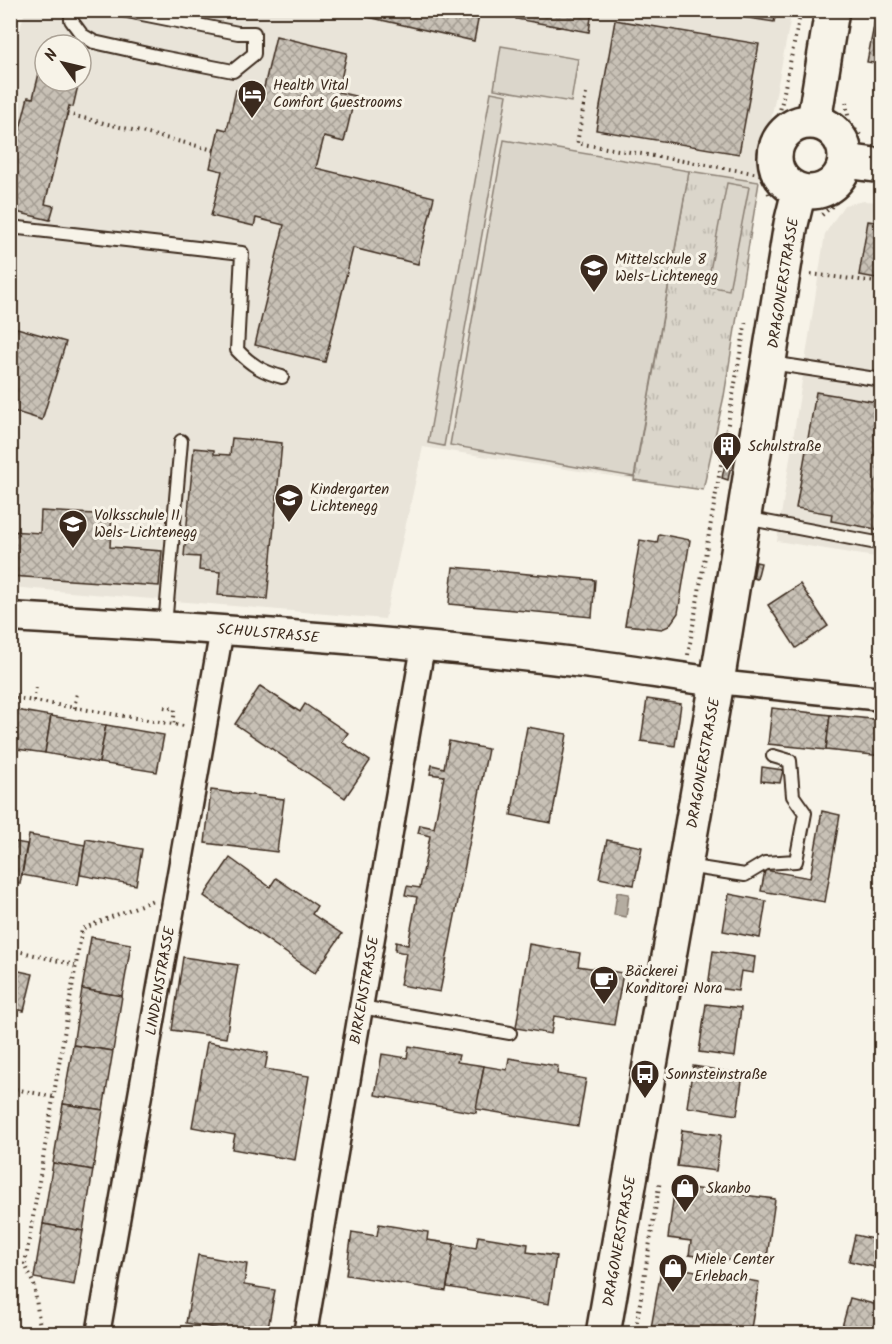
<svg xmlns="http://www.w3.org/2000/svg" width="892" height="1344" viewBox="0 0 892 1344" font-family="Kalam,sans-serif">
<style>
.built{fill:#e9e4d9;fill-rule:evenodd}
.grass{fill:url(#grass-tufts);stroke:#8b8074;stroke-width:1.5}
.pitch{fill:#dbd6cb;stroke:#8b8074;stroke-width:1.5}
.water{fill:url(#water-ripples);stroke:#84786c;stroke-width:1.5}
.building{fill:url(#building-cross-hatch);stroke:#3b2a1e;stroke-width:1.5}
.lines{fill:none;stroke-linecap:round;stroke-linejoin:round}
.service-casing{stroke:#3b2a1e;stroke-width:16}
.minor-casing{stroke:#3b2a1e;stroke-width:27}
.tertiary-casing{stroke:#3b2a1e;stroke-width:33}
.secondary-casing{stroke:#3b2a1e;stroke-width:38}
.path{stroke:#3b2a1e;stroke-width:4;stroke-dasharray:1.5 4.5;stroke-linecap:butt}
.service{stroke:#f7f3e8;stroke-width:12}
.minor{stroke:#f7f3e8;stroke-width:22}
.tertiary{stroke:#f7f3e8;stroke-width:28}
.secondary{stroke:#f7f3e8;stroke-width:33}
.labels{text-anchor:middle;stroke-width:6;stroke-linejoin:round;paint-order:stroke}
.poi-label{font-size:15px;fill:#3b2a1e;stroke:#f7f3e8;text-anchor:start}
.street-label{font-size:15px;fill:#3b2a1e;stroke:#f7f3e8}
</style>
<defs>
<pattern id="grass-tufts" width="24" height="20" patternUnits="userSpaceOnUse" patternTransform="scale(1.5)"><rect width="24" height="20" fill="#dbd6cb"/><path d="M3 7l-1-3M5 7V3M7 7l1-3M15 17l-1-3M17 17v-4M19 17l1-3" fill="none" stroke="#bdb8ae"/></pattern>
<pattern id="water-ripples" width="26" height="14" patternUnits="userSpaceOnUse" patternTransform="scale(1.5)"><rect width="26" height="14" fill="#b4aca0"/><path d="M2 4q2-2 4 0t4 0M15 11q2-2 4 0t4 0" fill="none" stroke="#948c82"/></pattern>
<pattern id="building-cross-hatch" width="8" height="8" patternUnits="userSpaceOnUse" patternTransform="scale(1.5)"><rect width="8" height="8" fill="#c8c1b6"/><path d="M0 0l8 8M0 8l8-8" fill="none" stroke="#a49d93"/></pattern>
</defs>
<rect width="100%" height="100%" fill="#f7f3e8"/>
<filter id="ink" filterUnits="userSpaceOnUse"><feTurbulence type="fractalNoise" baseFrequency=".0167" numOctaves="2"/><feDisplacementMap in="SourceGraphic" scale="12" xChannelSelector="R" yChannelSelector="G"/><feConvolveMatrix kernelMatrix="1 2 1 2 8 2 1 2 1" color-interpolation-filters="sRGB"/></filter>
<g filter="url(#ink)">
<!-- built -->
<g class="built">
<path d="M25,11H792L759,182L724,396L703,490L423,447L385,619L11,587L10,64ZM45,45H81V81H45Z"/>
<polygon points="864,201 881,202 881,558 777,541 825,234 844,205"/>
</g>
<!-- grass -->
<polygon class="grass" points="689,171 759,182 724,396 703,490 634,480"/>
<!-- pitch -->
<g class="pitch">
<polygon points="501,46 578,59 571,102 494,89"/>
<polygon points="491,92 507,95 444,446 428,443"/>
<polygon points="504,140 689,171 634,477 450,445"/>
<polygon points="727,183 749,187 729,290 707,286"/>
</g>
<!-- water -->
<polygon class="water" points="617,892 629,894 626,917 614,915"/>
<!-- building -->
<g class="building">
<polygon points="337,10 480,10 474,41"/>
<polygon points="518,10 592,10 589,32 516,19"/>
<polygon points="697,10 777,10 774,22"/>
<polygon points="877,10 882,10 882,49 879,64 867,62"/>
<polygon points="615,20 759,44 739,154 596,130"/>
<polygon points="52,36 71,41 70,45 50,45"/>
<polygon points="276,36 347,53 338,92 355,96 344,142 324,137 316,168 434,197 418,264 353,248 325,362 255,345 284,225 256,218 254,226 211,216 222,171 210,168 219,128 227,130 236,90 262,96"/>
<polygon points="45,49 45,81 79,81 73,107 69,106 45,204 54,206 50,220 12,211 10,215 10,169 28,97 33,98"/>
<polygon points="81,53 86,54 81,74"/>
<polygon points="868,221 882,223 882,279 859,275"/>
<polygon points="10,326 66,342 42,420 10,410"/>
<polygon points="816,392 882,403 882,530 831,521 832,514 796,508"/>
<polygon points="232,438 282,443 267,599 218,595 220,572 199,570 200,557 184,556 194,448 214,450 214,454 230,455"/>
<polygon points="725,464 731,465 728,480 722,478"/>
<polygon points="41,511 112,515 110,547 162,551 159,586 10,576 10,531 40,533"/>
<polygon points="659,534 690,540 678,613 669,626 662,629 625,625 640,540 657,543"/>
<polygon points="756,562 761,563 757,579 753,578"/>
<polygon points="453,567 595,580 592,617 449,604"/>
<polygon points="800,584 828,626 796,648 768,605"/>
<polygon points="260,686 300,712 305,704 348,733 342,742 370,761 345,798 235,724"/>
<polygon points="647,699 681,704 675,746 641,741"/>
<polygon points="772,708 830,715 826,750 768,744"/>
<polygon points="10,709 51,716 45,753 10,748"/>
<polygon points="830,715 882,720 882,756 826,750"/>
<polygon points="51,716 106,725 99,763 45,753"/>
<polygon points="106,725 164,735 157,772 99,763"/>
<polygon points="527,727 567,734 551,823 511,815"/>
<polygon points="449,741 488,749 440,992 400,985 406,953 395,951 396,942 408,945 417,897 405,895 407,886 420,888 430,836 418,833 420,825 434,828 444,776 430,774 432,765 444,768"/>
<polygon points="762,767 783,770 780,783 761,781"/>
<polygon points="211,790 284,799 277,852 205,843"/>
<polygon points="822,811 840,815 825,902 761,891 765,870 810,878"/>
<polygon points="29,835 85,845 78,885 22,875"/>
<polygon points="86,839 142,849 136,885 80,875"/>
<polygon points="607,840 642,847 634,885 599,878"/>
<polygon points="10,841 27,844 20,884 10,882"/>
<polygon points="230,858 270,887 276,878 317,906 312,914 342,934 315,973 204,896"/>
<polygon points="729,894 766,901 760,938 723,931"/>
<polygon points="91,937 131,944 122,996 82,989"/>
<polygon points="529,944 580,953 578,966 623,973 614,1025 554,1016 551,1034 516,1028"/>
<polygon points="713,951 755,957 753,973 741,971 738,991 708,987"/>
<polygon points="183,957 238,965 226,1038 172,1030"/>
<polygon points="10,969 33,974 24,1011 10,1008"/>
<polygon points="82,989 122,996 113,1051 73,1045"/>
<polygon points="706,1004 741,1008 735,1057 699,1052"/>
<polygon points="207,1042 268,1053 265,1069 309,1076 295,1160 232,1149 235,1135 192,1127"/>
<polygon points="73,1045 113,1051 103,1110 63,1104"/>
<polygon points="409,1046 459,1055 457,1062 484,1066 476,1113 375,1095 382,1054 407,1058"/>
<polygon points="509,1058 558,1066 557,1074 586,1079 578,1126 476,1109 484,1066 507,1070"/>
<polygon points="693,1066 743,1074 737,1115 687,1107"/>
<polygon points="63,1104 103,1110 93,1170 53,1163"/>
<polygon points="682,1130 721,1135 716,1171 677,1166"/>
<polygon points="53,1163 93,1170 83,1231 43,1224"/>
<polygon points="675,1186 775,1199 766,1265 689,1255 691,1241 668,1238"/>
<polygon points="43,1224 83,1231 74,1285 34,1278"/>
<polygon points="379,1224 428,1232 427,1240 454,1244 446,1291 346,1275 352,1232 377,1236"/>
<polygon points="855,1235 882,1241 882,1269 849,1261"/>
<polygon points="478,1236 528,1244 527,1252 556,1256 549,1304 447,1287 454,1244 476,1248"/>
<polygon points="198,1255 247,1264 244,1285 275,1290 267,1334 219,1334 220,1329 186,1323"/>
<polygon points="662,1265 759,1282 750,1334 650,1334"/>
<polygon points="850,1298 882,1306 882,1320 878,1334 840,1334"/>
</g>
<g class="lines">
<!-- service casing -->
<g class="service-casing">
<g id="service">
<polyline points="71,10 71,20 82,35 94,42 161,57 233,71 254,54 254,33 238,33 122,10"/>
<path d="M10,227L242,253L237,350C251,365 263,372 282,377"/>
<polyline points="771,363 882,380"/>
<polyline points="745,518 882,544"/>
<polyline points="165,626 181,441"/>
<polyline points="686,866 745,875 765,863 796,861 805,813 793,796 790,761 773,756"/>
<polyline points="361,1007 510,1033"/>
</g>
</g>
<!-- minor casing -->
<g class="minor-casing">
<g id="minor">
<polyline points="717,682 882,699"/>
<polyline points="98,1334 222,629"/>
<polyline points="305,1334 423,646"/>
</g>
</g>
<!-- tertiary casing -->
<g class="tertiary-casing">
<path id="tertiary" d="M10,617C204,628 398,640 591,664C633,669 675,677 717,682"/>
</g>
<!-- secondary casing -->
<g class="secondary-casing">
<g id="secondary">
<polyline points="814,121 832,10"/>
<circle cx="810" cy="157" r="35"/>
<polyline points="846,161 882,166"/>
<polyline points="603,1334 717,682 791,224 799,191"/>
</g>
</g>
<!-- path -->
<g class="path">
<polyline points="586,94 577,143 765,175"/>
<polyline points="846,102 849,122 860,135"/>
<polyline points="67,114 214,150"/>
<polyline points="769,194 762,160 765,138 779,116 801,10"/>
<polyline points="822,215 852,188"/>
<polyline points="811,274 876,282"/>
<polyline points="688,655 746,320"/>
<polyline points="10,697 184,726"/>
<polyline points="34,701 36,686"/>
<polyline points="164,707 175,709 173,725"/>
<polyline points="74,708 77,693"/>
<polyline points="10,949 75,965"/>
<polyline points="10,1088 54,1097"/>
<polyline points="41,1334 34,1285 25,1264 82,929 153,900"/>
<polyline points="635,1334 660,1180"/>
</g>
<!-- service -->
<use href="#service" class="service"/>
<!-- minor -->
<use href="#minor" class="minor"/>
<!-- tertiary -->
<use href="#tertiary" class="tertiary"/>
<!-- secondary -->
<use href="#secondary" class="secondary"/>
</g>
</g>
<!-- icons -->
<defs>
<g id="hotel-pin" transform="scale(1.5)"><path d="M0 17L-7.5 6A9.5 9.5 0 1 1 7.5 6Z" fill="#3b2a1e" stroke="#f7f3e8"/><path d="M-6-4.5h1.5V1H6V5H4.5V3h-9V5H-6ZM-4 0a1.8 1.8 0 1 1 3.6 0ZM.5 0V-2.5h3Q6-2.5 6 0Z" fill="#fff"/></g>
<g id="school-pin" transform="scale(1.5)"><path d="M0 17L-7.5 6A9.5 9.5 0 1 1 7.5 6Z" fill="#3b2a1e" stroke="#f7f3e8"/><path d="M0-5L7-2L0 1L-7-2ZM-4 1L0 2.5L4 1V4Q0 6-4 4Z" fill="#fff"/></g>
<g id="building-pin" transform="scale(1.5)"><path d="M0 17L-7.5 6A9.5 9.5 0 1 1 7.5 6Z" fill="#3b2a1e" stroke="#f7f3e8"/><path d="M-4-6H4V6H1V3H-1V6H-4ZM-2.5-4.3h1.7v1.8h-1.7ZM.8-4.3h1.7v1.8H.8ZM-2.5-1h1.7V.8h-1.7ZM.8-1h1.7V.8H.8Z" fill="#fff"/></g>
<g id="cafe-pin" transform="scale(1.5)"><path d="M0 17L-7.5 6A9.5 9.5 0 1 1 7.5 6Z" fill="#3b2a1e" stroke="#f7f3e8"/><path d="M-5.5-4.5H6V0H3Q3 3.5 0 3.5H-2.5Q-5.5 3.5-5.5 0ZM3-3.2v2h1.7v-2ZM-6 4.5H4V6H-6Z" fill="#fff"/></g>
<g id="bus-pin" transform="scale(1.5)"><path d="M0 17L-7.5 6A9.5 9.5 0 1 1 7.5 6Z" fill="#3b2a1e" stroke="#f7f3e8"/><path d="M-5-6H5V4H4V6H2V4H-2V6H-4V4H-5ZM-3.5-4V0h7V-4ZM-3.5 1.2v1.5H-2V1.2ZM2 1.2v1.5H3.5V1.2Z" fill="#fff"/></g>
<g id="shop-pin" transform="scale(1.5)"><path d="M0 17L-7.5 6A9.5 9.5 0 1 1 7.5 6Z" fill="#3b2a1e" stroke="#f7f3e8"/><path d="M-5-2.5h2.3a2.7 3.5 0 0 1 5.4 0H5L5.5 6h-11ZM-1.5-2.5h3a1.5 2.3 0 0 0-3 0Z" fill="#fff"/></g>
</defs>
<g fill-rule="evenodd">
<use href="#hotel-pin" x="252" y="94"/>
<use href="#school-pin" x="594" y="268"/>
<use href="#building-pin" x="727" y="446"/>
<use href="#school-pin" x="289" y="498"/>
<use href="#school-pin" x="73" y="524"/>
<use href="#cafe-pin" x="604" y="980"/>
<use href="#bus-pin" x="645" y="1074"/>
<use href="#shop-pin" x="685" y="1188"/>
<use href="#shop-pin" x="673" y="1268"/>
</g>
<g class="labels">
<!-- poi labels -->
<g class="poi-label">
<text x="273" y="90">Health Vital<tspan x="273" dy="17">Comfort Guestrooms</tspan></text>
<text x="615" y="264">Mittelschule 8<tspan x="615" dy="17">Wels-Lichtenegg</tspan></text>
<text x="748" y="451">Schulstraße</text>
<text x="310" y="494">Kindergarten<tspan x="310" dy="17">Lichtenegg</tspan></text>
<text x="94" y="520">Volksschule 11<tspan x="94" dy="17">Wels-Lichtenegg</tspan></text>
<text x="625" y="976">Bäckerei<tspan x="625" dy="17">Konditorei Nora</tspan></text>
<text x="666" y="1079">Sonnsteinstraße</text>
<text x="706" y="1193">Skanbo</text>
<text x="694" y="1264">Miele Center<tspan x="694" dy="17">Erlebach</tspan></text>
</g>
<!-- street labels -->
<g class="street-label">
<text transform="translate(783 283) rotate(-81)" y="5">DRAGONERSTRASSE</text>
<text transform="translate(268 633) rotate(5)" y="5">SCHULSTRASSE</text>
<text transform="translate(703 763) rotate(-80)" y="5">DRAGONERSTRASSE</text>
<text transform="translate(160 981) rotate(-80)" y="5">LINDENSTRASSE</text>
<text transform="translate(364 990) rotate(-80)" y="5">BIRKENSTRASSE</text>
<text transform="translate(619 1241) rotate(-80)" y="5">DRAGONERSTRASSE</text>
</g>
</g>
<!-- margin -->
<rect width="892" height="1344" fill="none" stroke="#f7f3e8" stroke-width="36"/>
<rect x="18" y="18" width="856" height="1308" fill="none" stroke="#3b2a1e" stroke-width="2" filter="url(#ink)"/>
<!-- north arrow -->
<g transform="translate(63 63) rotate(304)"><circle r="28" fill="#f7f3e8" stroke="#aca397" stroke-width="1.5"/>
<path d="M0-4.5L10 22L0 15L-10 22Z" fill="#3b2a1e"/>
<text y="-9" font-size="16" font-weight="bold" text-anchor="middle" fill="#3b2a1e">N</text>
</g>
</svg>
